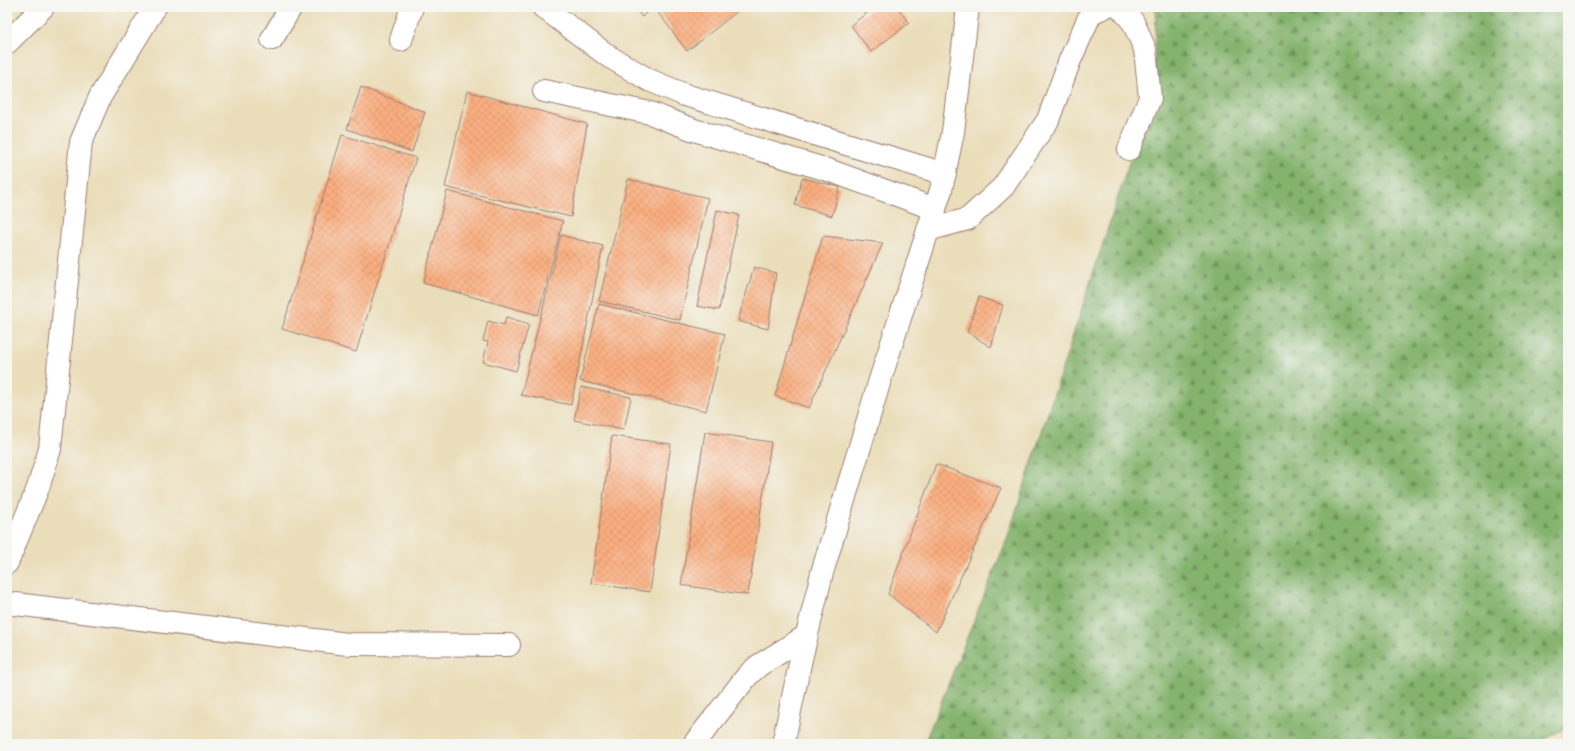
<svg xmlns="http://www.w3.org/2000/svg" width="1575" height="751" viewBox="0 0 1575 751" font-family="Mynerve,sans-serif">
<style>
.forest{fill:url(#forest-firs);stroke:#67694c}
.building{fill:url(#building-cross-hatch)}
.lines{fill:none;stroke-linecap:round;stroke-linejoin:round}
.minor-casing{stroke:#9a7e72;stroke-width:24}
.major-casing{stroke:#9a7e72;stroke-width:24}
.minor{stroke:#fff;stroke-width:22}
.major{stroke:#fff;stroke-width:22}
</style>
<defs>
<pattern id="forest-firs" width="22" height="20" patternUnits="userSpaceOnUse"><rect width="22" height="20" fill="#84b36d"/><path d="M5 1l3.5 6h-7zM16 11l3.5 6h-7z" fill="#6e915a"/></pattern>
<pattern id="building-cross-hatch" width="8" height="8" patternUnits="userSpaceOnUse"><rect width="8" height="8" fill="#faaf80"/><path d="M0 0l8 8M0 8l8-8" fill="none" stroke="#d8966f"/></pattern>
</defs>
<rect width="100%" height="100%" fill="#f6f6f2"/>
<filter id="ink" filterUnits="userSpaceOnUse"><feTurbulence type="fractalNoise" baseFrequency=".025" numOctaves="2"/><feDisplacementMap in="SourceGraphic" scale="8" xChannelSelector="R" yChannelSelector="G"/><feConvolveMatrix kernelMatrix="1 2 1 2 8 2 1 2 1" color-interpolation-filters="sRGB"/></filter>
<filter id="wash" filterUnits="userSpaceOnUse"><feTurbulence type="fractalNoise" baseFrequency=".012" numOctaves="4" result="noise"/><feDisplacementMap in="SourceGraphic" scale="16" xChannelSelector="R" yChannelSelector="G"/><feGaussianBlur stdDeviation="0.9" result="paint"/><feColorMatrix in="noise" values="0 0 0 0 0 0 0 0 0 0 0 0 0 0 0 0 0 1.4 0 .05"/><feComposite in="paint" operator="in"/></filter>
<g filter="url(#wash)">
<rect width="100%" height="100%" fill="#eaddb9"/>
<!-- forest -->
<polygon class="forest" points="1156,7 1568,7 1568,726 1537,744 924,744 1007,539 1150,98 1154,87"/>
<g id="blocks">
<!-- building -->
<g class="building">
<polygon points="634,7 652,7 642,17"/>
<polygon points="654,7 743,7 687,51"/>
<polygon points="875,7 897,7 909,23 871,52 851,25"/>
<polygon points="361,87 425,112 412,152 347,129"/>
<polygon points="467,91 587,124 571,217 445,187"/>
<polygon points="342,135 416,158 356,352 282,329"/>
<polygon points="802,178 840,187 832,216 795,205"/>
<polygon points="628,179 708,198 680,320 599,301"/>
<polygon points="447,191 563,221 538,315 423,283"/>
<polygon points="717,210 739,215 719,310 697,306"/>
<polygon points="561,235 603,246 571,405 521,395"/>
<polygon points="823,236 883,243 809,408 775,396"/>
<polygon points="754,267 776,273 768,329 738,321"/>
<polygon points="979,297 1003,305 991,347 967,332"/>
<polygon points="599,304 725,334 706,411 580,381"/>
<polygon points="506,317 529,324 516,371 483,362 488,342 483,341 488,321 504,325"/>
<polygon points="581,387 631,397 624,430 574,420"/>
<polygon points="705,432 771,442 748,595 681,585"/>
<polygon points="612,436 671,444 650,592 591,583"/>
<polygon points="936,464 1001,488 936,632 888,594"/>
</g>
</g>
</g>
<g filter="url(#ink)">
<use href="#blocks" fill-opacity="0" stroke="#9a7e72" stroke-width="1"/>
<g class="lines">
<!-- minor casing -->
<g class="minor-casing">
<g id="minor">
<polyline points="543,7 608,56 649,80 685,95 945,174"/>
<polyline points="1120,7 1133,22 1145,49 1150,98 1129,149"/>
<polyline points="272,39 291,7"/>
<polyline points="401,40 412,7"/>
<polyline points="544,91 650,113 694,130 831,171 935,209"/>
<polyline points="928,230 968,219 1003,187 1048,120 1070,60 1091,13 1105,7"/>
<polyline points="7,563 38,488 50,449 81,142 100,97 155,7"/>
<polyline points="7,603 348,644 509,645"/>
<polyline points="694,744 748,675 758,666 806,636"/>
</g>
</g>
<!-- major casing -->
<g class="major-casing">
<g id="major">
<polyline points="7,43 43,7"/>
<polyline points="783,744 801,659 822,573 880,380 941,190 953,132 968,7"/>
</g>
</g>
<!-- minor -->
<use href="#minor" class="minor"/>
<!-- major -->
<use href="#major" class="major"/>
</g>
</g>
<!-- margin -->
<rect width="1575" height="751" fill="none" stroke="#f6f6f2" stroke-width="24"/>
</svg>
